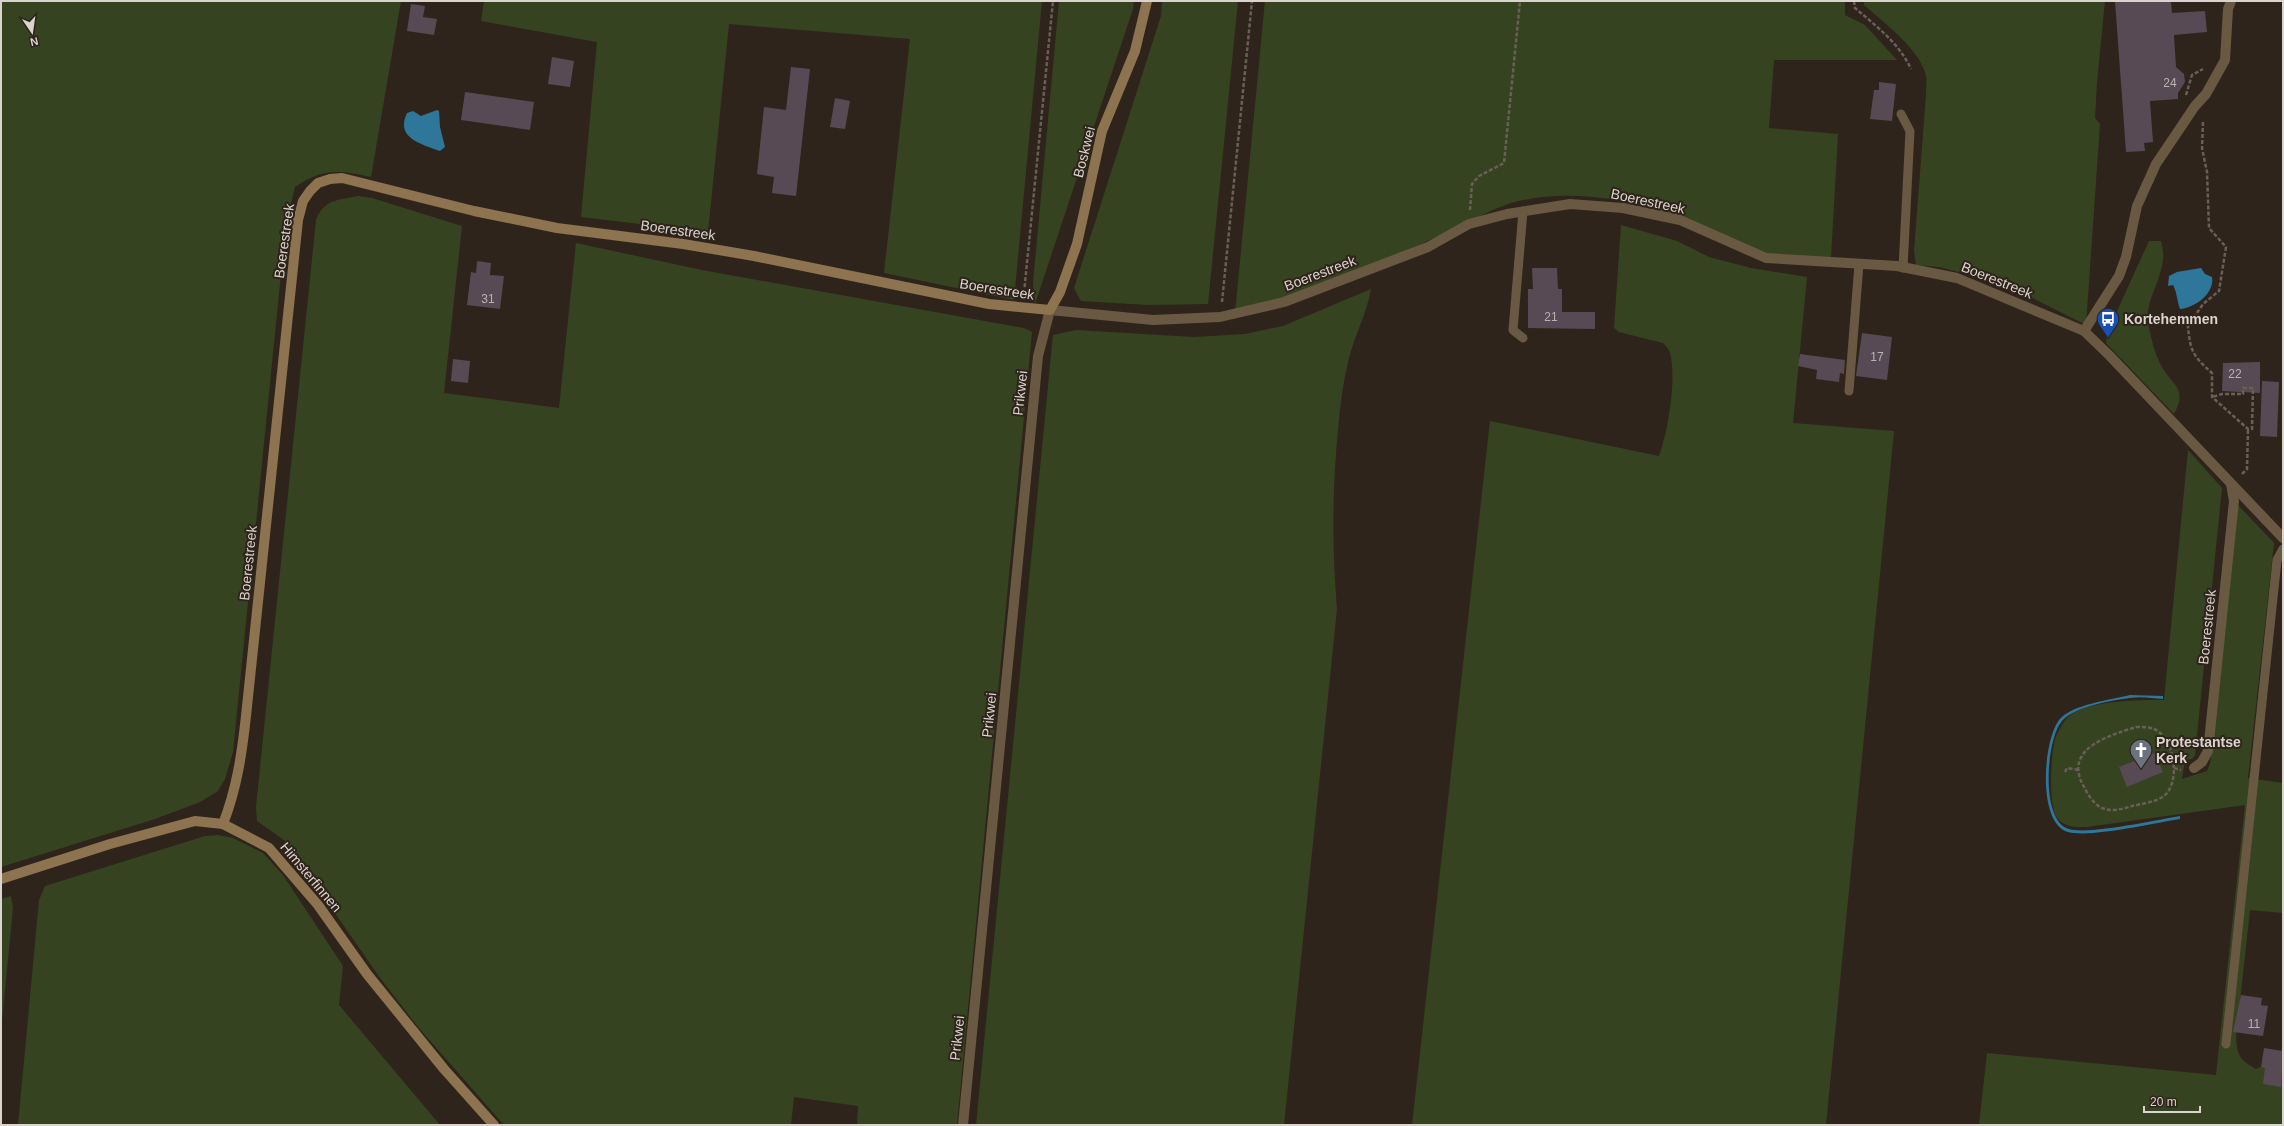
<svg xmlns="http://www.w3.org/2000/svg" width="2284" height="1126" viewBox="0 0 2284 1126" font-family="Arial,sans-serif">
<style>
.green{fill:#364321}
.water{fill:#2e769a}
.building{fill:#574a54}
.lines{fill:none;stroke-linecap:round;stroke-linejoin:round}
.path{stroke:#695f57;stroke-width:2.5;stroke-dasharray:4 2;stroke-linecap:butt}
.lane{stroke:#695842;stroke-width:9}
.street{stroke:#695842;stroke-width:10}
.secondary{stroke:#8d734f;stroke-width:10}
.labels{text-anchor:middle;stroke-width:4;stroke-linejoin:round;paint-order:stroke}
.number-label{font-size:12px;fill:#bab2b0}
.street-label{font-size:14px;fill:#dbd4ce;stroke:#2f241b}
.poi-label{font-size:14px;font-weight:bold;fill:#dbd4ce;stroke:#2f241b;text-anchor:start}
</style>
<rect width="100%" height="100%" fill="#2f241b"/>
<!-- green -->
<g class="green">
<path d="M1,1H401L371,177C340,170 322,168 295,187L286,224L233,752L225,779L218,791L200,802L155,819L1,867Z"/>
<polygon points="484,1 1042,1 1014,300 884,273 910,39 729,24 708,232 581,217 597,42 481,21"/>
<polygon points="1059,1 1134,1 1133,9 1035,304 1033,283"/>
<polygon points="1162,1 1238,1 1208,304 1148,305 1081,301 1074,288 1161,16"/>
<path d="M1265,1H1845V15L1865,25L1897,60H1774L1769,128L1838,134L1831,258C1808,257 1780,258 1758,252C1728,243 1699,225 1669,214C1621,197 1561,189 1511,203C1493,209 1476,218 1459,227L1298,298L1235,313Z"/>
<path d="M1864,1H2105L2097,82L2095,118L2100,124L2086,325L2003,283L1939,267L1916,265L1914,251L1926,95C1926,89 1927,82 1926,76C1921,50 1883,22 1864,5Z"/>
<path d="M358,196L372,198L462,226L444,393L559,408L576,243L702,270L1024,328L1032,332L957,1125H857L858,1106L794,1097L791,1125H504L418,1027L378,975L284,840L257,821L256,807L316,220C324,199 339,200 358,196Z"/>
<path d="M1621,225L1677,241L1709,257L1751,268L1807,277L1793,423L1894,431L1826,1125H1412L1490,421L1659,456C1668,432 1677,378 1670,353C1669,349 1666,346 1663,343L1619,332L1614,328Z"/>
<path d="M2149,241H2161C2162,246 2164,253 2163,259C2161,283 2143,303 2149,328C2152,340 2154,352 2160,363C2170,385 2189,386 2174,414L2106,343L2107,333Z"/>
<path d="M1371,289C1367,313 1355,334 1349,358C1343,382 1340,406 1338,430C1332,490 1332,549 1337,609L1284,1125H976L1053,335L1076,330L1194,337L1245,334L1283,326Z"/>
<path d="M2188,450L2222,488L2195,755L2192,759L2185,760L2182,779L2207,771L2210,764L2238,505L2274,543L2248,778L2283,783V913L2250,910L2236,1037C2237,1055 2240,1060 2256,1069L2283,1057V1125H1979L1987,1053L2216,1075L2245,805L2087,827C2076,827 2068,828 2059,820C2047,809 2051,755 2055,739C2057,734 2063,722 2067,718C2084,700 2140,700 2164,700Z"/>
<polygon points="218,835 233,838 263,853 283,875 343,966 339,1005 440,1125 18,1125 39,900 45,886 205,836"/>
<polygon points="11,896 13,908 1,1031 1,899"/>
</g>
<!-- water -->
<g class="water">
<path d="M437,110L439,111L440,127L445,147L440,151C421,144 395,138 407,113L413,111L421,116Z"/>
<path d="M2201,268L2205,274L2212,277C2215,293 2195,308 2180,309C2177,301 2177,292 2173,285L2168,286L2169,276L2177,272Z"/>
<path d="M2130,695L2163,696V699C2152,698 2141,696 2130,698C2112,700 2074,707 2062,721C2046,739 2040,821 2069,829C2089,835 2156,820 2180,816V819C2154,823 2091,838 2068,832C2037,823 2043,741 2059,720C2072,704 2111,700 2130,695Z"/>
</g>
<!-- building -->
<g class="building">
<polygon points="2115,1 2171,1 2172,13 2205,11 2207,32 2174,35 2176,67 2184,74 2185,82 2178,93 2178,99 2150,101 2153,142 2144,143 2145,151 2126,152"/>
<polygon points="411,4 425,6 423,17 437,19 434,35 407,31"/>
<polygon points="552,57 574,61 570,87 548,84"/>
<polygon points="791,67 810,69 796,196 772,193 774,177 757,174 764,107 786,110"/>
<polygon points="1879,82 1896,84 1892,121 1870,119 1874,90 1879,90"/>
<polygon points="465,92 534,102 530,130 461,120"/>
<polygon points="835,98 850,101 845,129 830,127"/>
<polygon points="477,261 491,263 490,275 504,276 500,309 467,305 471,272 476,273"/>
<polygon points="1532,268 1557,268 1558,289 1562,289 1562,312 1595,312 1595,329 1528,328 1528,289 1533,289"/>
<polygon points="1862,333 1892,337 1887,380 1856,376"/>
<polygon points="1800,354 1845,360 1844,374 1840,373 1839,382 1816,379 1817,370 1798,366"/>
<polygon points="453,359 470,361 468,383 451,381"/>
<polygon points="2260,362 2260,393 2222,391 2223,363"/>
<polygon points="2262,381 2279,382 2277,437 2260,436"/>
<polygon points="2155,753 2163,772 2127,787 2119,767"/>
<polygon points="2241,995 2262,998 2261,1005 2268,1006 2263,1036 2233,1032"/>
<polygon points="2264,1048 2283,1051 2281,1087 2263,1084 2265,1068 2261,1067"/>
</g>
<g class="lines">
<!-- path -->
<g class="path">
<path d="M1854,1L1855,8C1876,26 1899,43 1911,69"/>
<polyline points="2186,95 2192,75 2203,69"/>
<path d="M2203,122L2202,148L2207,172L2209,228L2226,247L2219,291L2203,304L2188,326C2190,351 2193,356 2212,373V397L2248,429H2252L2253,388H2243V394H2222L2212,397"/>
<polyline points="1470,210 1472,184 1479,176 1504,163 1520,1"/>
<polyline points="1024,293 1053,1"/>
<polyline points="1222,302 1252,1"/>
<polyline points="2242,474 2247,469 2248,429"/>
<path d="M2136,727C2142,727 2149,727 2154,729C2175,738 2181,782 2164,796C2156,802 2141,804 2132,806C2123,809 2111,812 2102,808C2093,804 2087,793 2083,785C2063,748 2111,735 2136,727Z"/>
<polyline points="2159,762 2173,755"/>
<polyline points="2174,768 2181,770"/>
<polyline points="2065,772 2067,768 2078,770"/>
</g>
<!-- lane -->
<g class="lane">
<polyline points="1901,114 1910,131 1903,268"/>
<polyline points="1523,211 1513,330 1523,338"/>
<polyline points="1849,391 1859,264"/>
<polyline points="2226,1044 2277,560 2283,549"/>
</g>
<!-- street -->
<g class="street">
<polyline points="2084,331 2119,276 2126,257 2137,206 2156,164 2195,106 2206,94 2225,60 2228,9 2231,1"/>
<polyline points="2194,768 2202,762 2208,751 2234,501 2231,484"/>
<polyline points="963,1125 1038,356 1050,310 1153,320 1220,317 1284,302 1428,247 1469,224 1507,214 1570,204 1623,208 1680,220 1766,258 1897,266 1957,278 2084,331 2109,355 2283,538"/>
</g>
<!-- secondary -->
<g class="secondary">
<path d="M223,824C237,788 242,753 246,716L298,220L303,201L310,191L318,183L330,179L342,178L474,211L557,228L683,244L754,256L989,304L1050,310L1060,292L1077,244L1102,131L1135,51L1147,1"/>
<polyline points="1,879 110,844 195,821 223,824 269,848 318,905 367,974 444,1069 494,1125"/>
</g>
</g>
<!-- icons -->
<defs>
<g id="bus-pin" transform="scale(1.15)"><path d="M0 17L-7.5 6A9.5 9.5 0 1 1 7.5 6Z" fill="#1a4fb4" stroke="#2f241b"/><path d="M-5-6H5V4H4V6H2V4H-2V6H-4V4H-5ZM-3.5-4V0h7V-4ZM-3.5 1.2v1.5H-2V1.2ZM2 1.2v1.5H3.5V1.2Z" fill="#fff"/></g>
<g id="church-pin" transform="scale(1.15)"><path d="M0 17L-7.5 6A9.5 9.5 0 1 1 7.5 6Z" fill="#6b7280" stroke="#2f241b"/><path d="M-1.2-6h2.4v3.5h3.3v2.4h-3.3V6h-2.4V-.1h-3.3v-2.4h3.3Z" fill="#fff"/></g>
</defs>
<g fill-rule="evenodd">
<use href="#bus-pin" x="2108" y="319"/>
<use href="#church-pin" x="2141" y="750"/>
</g>
<g class="labels">
<!-- number labels -->
<g class="number-label">
<text x="2170" y="87">24</text>
<text x="488" y="303">31</text>
<text x="1551" y="321">21</text>
<text x="1877" y="361">17</text>
<text x="2235" y="378">22</text>
<text x="2254" y="1028">11</text>
</g>
<!-- street labels -->
<g class="street-label">
<text transform="translate(1084 152) rotate(-76)" y="5">Boskwei</text>
<text transform="translate(1648 201) rotate(12)" y="5">Boerestreek</text>
<text transform="translate(678 230) rotate(8)" y="5">Boerestreek</text>
<text transform="translate(284 241) rotate(-82)" y="5">Boerestreek</text>
<text transform="translate(1320 273) rotate(-21)" y="5">Boerestreek</text>
<text transform="translate(1997 280) rotate(22)" y="5">Boerestreek</text>
<text transform="translate(997 289) rotate(9)" y="5">Boerestreek</text>
<text transform="translate(1020 393) rotate(-84)" y="5">Prikwei</text>
<text transform="translate(248 563) rotate(-84)" y="5">Boerestreek</text>
<text transform="translate(2207 627) rotate(-84)" y="5">Boerestreek</text>
<text transform="translate(989 715) rotate(-84)" y="5">Prikwei</text>
<text transform="translate(311 877) rotate(50)" y="5">Himsterfinnen</text>
<text transform="translate(957 1038) rotate(-84)" y="5">Prikwei</text>
</g>
<!-- poi labels -->
<g class="poi-label">
<text x="2124" y="324">Kortehemmen</text>
<text x="2156" y="747">Protestantse<tspan x="2156" dy="16">Kerk</tspan></text>
</g>
</g>
<!-- border -->
<rect width="2284" height="1126" fill="none" stroke="#dbd4ce" stroke-width="4"/>
<!-- north arrow -->
<g transform="translate(32 32) rotate(167)" stroke="#2f241b" stroke-width="3" paint-order="stroke">
<path d="M0-3L7 15L0 10L-7 15Z" fill="#dbd4ce"/>
<text y="-6" font-size="11" font-weight="bold" text-anchor="middle" fill="#dbd4ce">N</text>
</g>
<!-- scale -->
<path d="M2144 1106v6h56v-6" fill="none" stroke="#dbd4ce" stroke-width="2"/>
<text x="2150" y="1106" font-size="12" fill="#dbd4ce" stroke="#2f241b" stroke-width="3" paint-order="stroke">20 m</text>
</svg>
